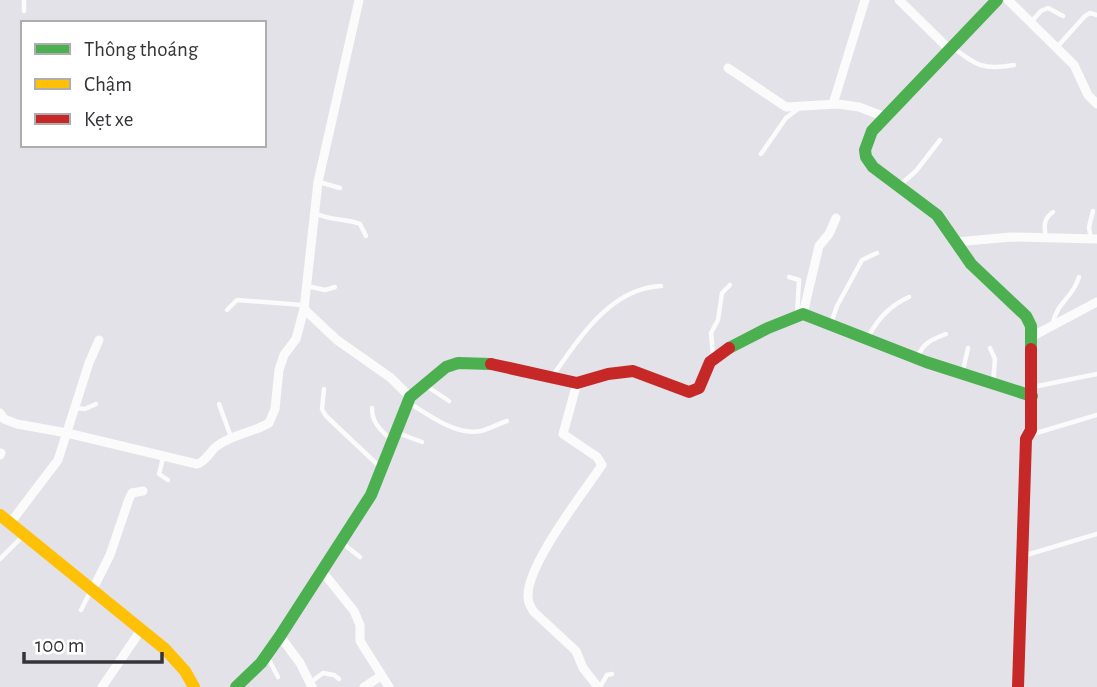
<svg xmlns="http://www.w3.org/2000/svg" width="1097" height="687" viewBox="0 0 1097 687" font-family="'Alegreya Sans',sans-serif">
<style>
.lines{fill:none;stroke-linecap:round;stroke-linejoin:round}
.lane{stroke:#fbfbfc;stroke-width:4.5}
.street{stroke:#fbfbfc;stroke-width:9}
.fast{stroke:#4caf50;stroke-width:12}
.slow{stroke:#ffc107;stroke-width:12}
.jam{stroke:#c62828;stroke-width:12}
</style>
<rect width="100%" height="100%" fill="#e2e2e8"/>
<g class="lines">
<!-- lane -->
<g class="lane">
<polyline points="24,0 24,11"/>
<polyline points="1031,22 1041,11 1048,8 1063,16"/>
<path d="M952,47C976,65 983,71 1014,65"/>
<polyline points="1057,47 1085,16 1090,13 1097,15"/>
<polyline points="761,154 786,118 798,109"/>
<polyline points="319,182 340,188"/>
<polyline points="900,185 916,171 940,140"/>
<path d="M315,213C330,221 344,218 360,224L366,236"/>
<path d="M1046,238C1044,226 1043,219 1053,212"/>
<polyline points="1091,240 1089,227 1093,211"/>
<polyline points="789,277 799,280 797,315"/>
<polyline points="307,286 325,290 335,287"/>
<polyline points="227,310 237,300 303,305"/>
<polyline points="831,323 837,306 862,260 877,253"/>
<path d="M1053,323C1057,302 1073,298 1079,277"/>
<path d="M868,337C878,319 889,306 909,297"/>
<polyline points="990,348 995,359 993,383"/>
<polyline points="713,354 711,333 718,320 722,293 730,285"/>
<path d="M918,357C922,343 933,339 946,334"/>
<polyline points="963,370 968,348"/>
<path d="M554,374C580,337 611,288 661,286"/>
<polyline points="425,385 449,401"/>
<polyline points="1033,387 1097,374"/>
<polyline points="324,389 322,409 326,416 380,467"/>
<path d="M409,403C430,415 455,436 481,431C489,429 498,424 507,421"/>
<polyline points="219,404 231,437"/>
<polyline points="76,408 85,409 96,404"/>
<path d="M372,408C372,423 380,429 390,439"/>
<polyline points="398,433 422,442"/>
<polyline points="1033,434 1097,415"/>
<polyline points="163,458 159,474 168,480"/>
<polyline points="341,542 360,557"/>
<polyline points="1023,556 1097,534"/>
<polyline points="0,559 25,534"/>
<polyline points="81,610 90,592"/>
<polyline points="267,656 278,677"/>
<polyline points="311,682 323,673 334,675 339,679"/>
<polyline points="600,687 607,675 612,674"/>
</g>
<!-- street -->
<g class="street">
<polyline points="899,0 949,49"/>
<polyline points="1008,0 1074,65 1088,95 1097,104"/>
<polyline points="728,68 786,107 838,104 859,107 885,117"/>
<polyline points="833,104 865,0"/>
<polyline points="956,242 1011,237 1097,239"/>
<polyline points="304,309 337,340 391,378 410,397"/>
<polyline points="803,314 819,246 829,234 836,218"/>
<polyline points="1033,336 1097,302"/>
<path d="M577,383L563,434L597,457L602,465C583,493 526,566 528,597C528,604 531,607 534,612L576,651L583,668L598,687"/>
<path d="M0,413L4,419L17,424L67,433L197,464C207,461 209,452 217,446C233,434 252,433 269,423L275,409L279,370L284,355L296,339L304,309L318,182L359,0"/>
<polyline points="0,455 1,453"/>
<polyline points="11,522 58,460 89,363 99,340"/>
<polyline points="322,571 354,611 360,625 360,641 389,687"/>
<polyline points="93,589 110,555 129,499 132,493 143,491"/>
<polyline points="280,636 300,663 312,687"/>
<polyline points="102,687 141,630"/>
<polyline points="364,687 381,676"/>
</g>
<!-- fast -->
<g class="fast">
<polyline points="997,0 872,131 865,150 866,157 873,167 937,215 971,264 1026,316 1031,326 1031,349"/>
<polyline points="729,348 768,328 803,314 926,362 1032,396"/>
<polyline points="236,687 261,663 280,636 371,495 410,397 446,367 458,363 491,364"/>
</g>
<!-- slow -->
<polyline class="slow" points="0,515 165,649 185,671 194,687"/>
<!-- jam -->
<g class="jam">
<polyline points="491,364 577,383 608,374 633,371 689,392 699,388 710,362 729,348"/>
<polyline points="1018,687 1026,439 1031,430 1031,349"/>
</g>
</g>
<!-- legend -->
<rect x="21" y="21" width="245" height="126" fill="#ffffff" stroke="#aeaeb0" stroke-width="2"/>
<rect x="35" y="44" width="35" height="10" fill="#4caf50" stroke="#aeaeb0" stroke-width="2"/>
<text x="84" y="56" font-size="21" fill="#353539">Thông thoáng</text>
<rect x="35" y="79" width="35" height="10" fill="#ffc107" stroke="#aeaeb0" stroke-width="2"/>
<text x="84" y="91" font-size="21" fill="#353539">Chậm</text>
<rect x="35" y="114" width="35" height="10" fill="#c62828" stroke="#aeaeb0" stroke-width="2"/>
<text x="84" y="126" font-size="21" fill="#353539">Kẹt xe</text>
<!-- scale -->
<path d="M24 652v10h138v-10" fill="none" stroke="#353539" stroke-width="3.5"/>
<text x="35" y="652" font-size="21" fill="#353539" stroke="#ffffff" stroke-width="5" paint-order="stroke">100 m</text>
</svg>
